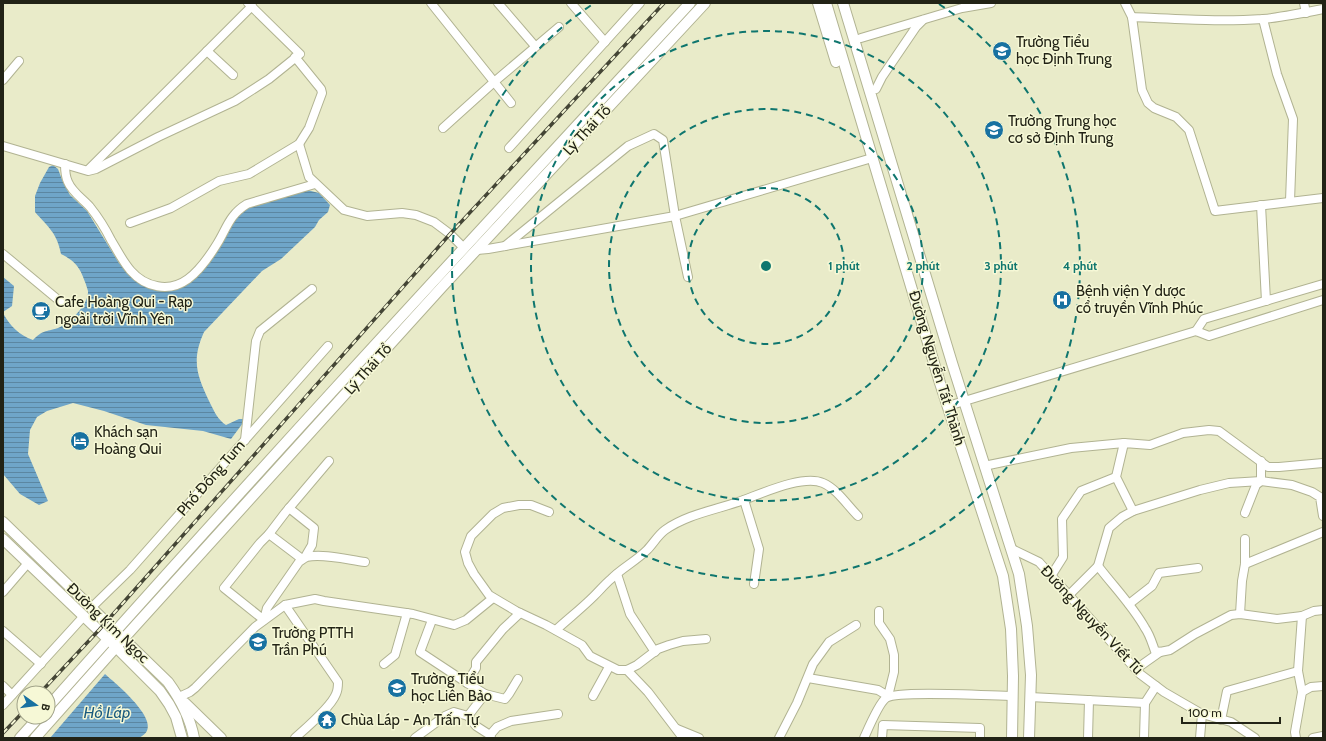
<svg xmlns="http://www.w3.org/2000/svg" width="1326" height="741" viewBox="0 0 1326 741" font-family="Cabin,sans-serif">
<style>
.water{fill:url(#water-rules)}
.lines{fill:none;stroke-linecap:round;stroke-linejoin:round}
.minor-casing{stroke:#b1b392;stroke-width:10}
.major-casing{stroke:#b1b392;stroke-width:12}
.minor{stroke:#fff;stroke-width:8}
.major{stroke:#fff;stroke-width:10}
.rail-casing{stroke:#444535;stroke-width:3.5}
.rail{stroke:#f6f8d6;stroke-width:2;stroke-dasharray:6;stroke-linecap:butt}
.ring{fill:none;stroke:#0f766e;stroke-width:2;stroke-dasharray:7 5}
.labels{text-anchor:middle;stroke-width:3;stroke-linejoin:round;paint-order:stroke}
.poi-label{font-size:15px;fill:#222316;stroke:#f6f8d6;text-anchor:start}
.street-label{font-size:15px;fill:#222316;stroke:#f6f8d6}
.water-label{font-size:16px;font-style:italic;fill:#1a5a7e;stroke:#f6f8d6}
.centre{fill:#0f766e;stroke:#f6f8d6;stroke-width:2}
.ring-label{font-size:12px;text-anchor:middle;font-weight:bold;fill:#0f766e;stroke:#f6f8d6;stroke-width:3;stroke-linejoin:round;paint-order:stroke}
</style>
<defs>
<pattern id="water-rules" width="6" height="5" patternUnits="userSpaceOnUse"><rect width="6" height="5" fill="#6fa5c8"/><path d="M0 2.5h6" fill="none" stroke="#5b86a1"/></pattern>
</defs>
<rect width="100%" height="100%" fill="#e9ebc9"/>
<!-- water -->
<g class="water">
<path d="M53,165L58,169L63,182L70,195L87,211L119,263L130,275L140,284L153,289H167L192,280L237,214L249,206L307,190L319,193L330,205L328,212L319,220L315,227L281,259L262,271L204,332C191,361 197,376 210,403C214,411 218,420 226,425L239,419H244L243,423L231,439L203,431L146,425L104,411L73,403L47,411L37,417L30,430L28,454L48,501L39,505L20,494L3,474V313C10,326 19,335 33,340C43,330 45,332 58,328C70,323 89,304 88,291C87,288 86,284 85,282C80,267 75,261 61,254C57,233 49,228 35,212V196L40,183L49,167Z"/>
<polygon points="3,277 14,286 12,306 3,312"/>
<path d="M105,674C116,684 170,727 138,738H50Z"/>
</g>
<g class="lines">
<!-- minor casing -->
<g class="minor-casing">
<g id="minor">
<polyline points="431,3 511,103"/>
<polyline points="498,3 535,46"/>
<polyline points="571,3 605,42"/>
<polyline points="1125,3 1132,17 1142,90 1148,103 1154,108 1176,117 1189,130 1215,211 1323,198"/>
<polyline points="1304,3 1306,13"/>
<path d="M1132,17C1175,19 1219,22 1263,19C1283,17 1303,13 1323,9"/>
<polyline points="1263,19 1277,74 1293,119 1290,201"/>
<polyline points="861,38 962,8 991,3"/>
<polyline points="207,51 233,75"/>
<polyline points="3,80 19,61"/>
<polyline points="876,89 882,77 916,27 923,20"/>
<polyline points="443,128 494,82 559,27"/>
<polyline points="299,144 309,177 344,210 367,216 402,213 416,215 434,222 450,234 464,248"/>
<polyline points="3,146 88,171 96,169 158,137 235,101 269,79 300,54 248,3"/>
<polyline points="509,148 640,3"/>
<path d="M65,164C65,170 65,176 68,182C72,192 83,199 90,207C98,217 105,228 111,240C117,250 123,262 131,271C145,287 169,293 188,279C199,271 209,257 217,244C227,228 229,215 247,204L315,184"/>
<polyline points="88,170 252,6"/>
<polyline points="1261,205 1266,301"/>
<polyline points="130,223 171,208 219,181 249,174 299,144 309,128 322,93 321,89 295,57"/>
<polyline points="505,246 628,146 654,134 663,140 675,216 688,277"/>
<polyline points="477,250 488,249 675,216 872,158"/>
<polyline points="3,254 62,303"/>
<polyline points="1196,331 1204,319 1323,284"/>
<polyline points="948,406 1196,331 1209,336 1323,300"/>
<polyline points="245,440 256,341 260,331 312,289"/>
<polyline points="984,466 1071,448 1124,443"/>
<polyline points="744,500 759,549 754,584"/>
<polyline points="289,508 314,528 312,545 305,557"/>
<polyline points="1133,511 1116,477 1124,443 1150,445 1183,433 1209,430 1219,431 1268,467 1279,467 1323,463"/>
<polyline points="549,512 531,505 519,505 503,508 493,514 471,536 465,552 468,563 474,574 489,595 516,611 546,625 582,645 590,656 618,670 627,670 637,665 658,649 669,645 683,641 706,639"/>
<polyline points="1245,513 1256,485 1261,481 1261,461"/>
<polyline points="269,534 285,513 329,461"/>
<polyline points="1012,549 1039,562 1140,674 1164,692 1202,714 1231,722 1255,738"/>
<path d="M302,559L269,534L260,543L224,588L264,620L267,608L299,562C302,560 304,558 307,557C322,553 349,560 365,562"/>
<polyline points="1245,564 1323,532"/>
<path d="M1098,566C1114,587 1132,605 1145,628C1150,635 1152,643 1155,651L1160,652L1170,650L1195,634L1231,615L1240,614L1277,619L1302,616L1314,611L1323,610"/>
<polyline points="617,574 630,614 655,652"/>
<polyline points="1051,576 1063,557 1062,519 1081,491 1116,477"/>
<polyline points="3,592 28,563"/>
<polyline points="1069,595 1098,566 1109,528 1122,517 1133,511 1200,490 1229,483 1261,481 1292,485 1312,492 1320,497 1323,516"/>
<polyline points="1129,604 1152,586 1159,573 1198,568"/>
<path d="M285,605L338,682C338,686 338,690 336,694C331,707 306,728 295,738"/>
<polyline points="92,607 130,570 328,346"/>
<polyline points="1240,614 1242,581 1245,564 1245,539"/>
<polyline points="432,620 420,652 467,683"/>
<path d="M556,630C568,619 582,608 594,596C600,590 605,584 611,579C622,568 636,561 647,550C653,544 658,535 665,530C686,515 714,510 738,502C759,495 802,474 823,483C837,489 847,505 858,516"/>
<polyline points="3,631 41,664"/>
<polyline points="384,664 395,655 407,613"/>
<polyline points="1136,669 1160,652"/>
<polyline points="627,670 648,692 683,738"/>
<polyline points="808,678 878,690 888,696 894,672 894,655 890,639 879,623 879,611"/>
<polyline points="3,686 12,695"/>
<polyline points="1302,692 1298,671 1302,616"/>
<polyline points="485,694 505,699 509,694 518,679"/>
<polyline points="593,696 609,667"/>
<polyline points="179,697 190,692 195,688 255,627 285,605 315,599 324,601 413,614 454,625 466,620 493,598"/>
<polyline points="1030,697 1145,703"/>
<polyline points="3,705 84,616"/>
<polyline points="468,716 485,694 467,683 476,668 476,662 503,629 520,613"/>
<polyline points="1221,720 1227,691 1298,671"/>
<polyline points="677,729 699,738"/>
<polyline points="490,735 497,727 511,721 558,714"/>
<polyline points="415,738 445,716 454,712 468,716 476,726 490,735 491,738"/>
<polyline points="779,738 797,703 813,664 829,642 856,625"/>
<path d="M864,738C868,729 879,703 886,698C897,690 994,696 1013,696"/>
<polyline points="882,738 883,725 980,728 980,738"/>
<polyline points="1088,738 1089,700"/>
<polyline points="1144,738 1145,703 1156,686"/>
<polyline points="1200,738 1202,714"/>
<polyline points="1296,738 1295,732 1302,692 1311,687 1323,686"/>
<polyline points="1313,738 1323,736"/>
</g>
</g>
<!-- major casing -->
<g class="major-casing">
<g id="major">
<polyline points="818,3 836,62"/>
<polyline points="826,3 940,383 1003,576 1011,629 1013,676 1012,738"/>
<polyline points="843,3 952,363 1019,574 1027,626 1031,675 1029,738"/>
<path d="M3,522L168,682C181,700 190,717 194,738"/>
<polyline points="3,539 116,647 160,691 169,704 176,717 182,738"/>
<polyline points="185,703 221,738"/>
<path d="M48,707C259,469 475,236 690,3"/>
<polyline points="20,738 39,717"/>
<polyline points="35,738 116,647 442,287 705,3"/>
</g>
</g>
<!-- minor -->
<use href="#minor" class="minor"/>
<!-- major -->
<use href="#major" class="major"/>
<!-- rail casing -->
<g class="rail-casing">
<g id="rail">
<polyline points="40,693 99,630 450,234 664,3"/>
<polyline points="3,733 24,711"/>
</g>
</g>
<!-- rail -->
<use href="#rail" class="rail"/>
</g>
<!-- distance rings -->
<g class="ring">
<circle cx="766" cy="266" r="78"/>
<circle cx="766" cy="266" r="157"/>
<circle cx="766" cy="266" r="235"/>
<path d="M939 4A314 314 0 1 1 593 4"/>
</g>
<!-- icons -->
<defs>
<g id="school-disc" transform="scale(1)"><circle r="9.5" fill="#1871a1" stroke="#f6f8d6"/><path d="M0-5L7-2L0 1L-7-2ZM-4 1L0 2.5L4 1V4Q0 6-4 4Z" fill="#fff"/></g>
<g id="hospital-disc" transform="scale(1)"><circle r="9.5" fill="#1871a1" stroke="#f6f8d6"/><path d="M-5-5h3v3.5h4V-5h3V5h-3V1.5h-4V5h-3Z" fill="#fff"/></g>
<g id="cafe-disc" transform="scale(1)"><circle r="9.5" fill="#1871a1" stroke="#f6f8d6"/><path d="M-5.5-4.5H6V0H3Q3 3.5 0 3.5H-2.5Q-5.5 3.5-5.5 0ZM3-3.2v2h1.7v-2ZM-6 4.5H4V6H-6Z" fill="#fff"/></g>
<g id="hotel-disc" transform="scale(1)"><circle r="9.5" fill="#1871a1" stroke="#f6f8d6"/><path d="M-6-4.5h1.5V1H6V5H4.5V3h-9V5H-6ZM-4 0a1.8 1.8 0 1 1 3.6 0ZM.5 0V-2.5h3Q6-2.5 6 0Z" fill="#fff"/></g>
<g id="temple-disc" transform="scale(1)"><circle r="9.5" fill="#1871a1" stroke="#f6f8d6"/><path d="M0-6L5-2H3V0L6.5 2.5H4V6H1.5V3h-3V6H-4V2.5H-6.5L-3 0V-2H-5Z" fill="#fff"/></g>
</defs>
<g fill-rule="evenodd">
<use href="#school-disc" x="1002" y="51"/>
<use href="#school-disc" x="994" y="130"/>
<use href="#hospital-disc" x="1062" y="300"/>
<use href="#cafe-disc" x="41" y="311"/>
<use href="#hotel-disc" x="80" y="441"/>
<use href="#school-disc" x="258" y="642"/>
<use href="#school-disc" x="397" y="688"/>
<use href="#temple-disc" x="327" y="720"/>
</g>
<g class="labels">
<!-- poi labels -->
<g class="poi-label">
<text x="1016" y="47">Trường Tiểu<tspan x="1016" dy="17">học Định Trung</tspan></text>
<text x="1008" y="126">Trường Trung học<tspan x="1008" dy="17">cơ sở Định Trung</tspan></text>
<text x="1076" y="296">Bệnh viện Y dược<tspan x="1076" dy="17">cổ truyền Vĩnh Phúc</tspan></text>
<text x="55" y="307">Cafe Hoàng Qui - Rạp<tspan x="55" dy="17">ngoài trời Vĩnh Yên</tspan></text>
<text x="94" y="437">Khách sạn<tspan x="94" dy="17">Hoàng Qui</tspan></text>
<text x="272" y="638">Trường PTTH<tspan x="272" dy="17">Trần Phú</tspan></text>
<text x="411" y="684">Trường Tiểu<tspan x="411" dy="17">học Liên Bảo</tspan></text>
<text x="341" y="725">Chùa Láp - An Trấn Tự</text>
</g>
<!-- street labels -->
<g class="street-label">
<text transform="translate(587 130) rotate(-47)" y="5">Lý Thái Tổ</text>
<text transform="translate(937 368) rotate(73)" y="5">Đường Nguyễn Tất Thành</text>
<text transform="translate(368 369) rotate(-48)" y="5">Lý Thái Tổ</text>
<text transform="translate(211 478) rotate(-49)" y="5">Phố Đồng Tum</text>
<text transform="translate(1092 620) rotate(47)" y="5">Đường Nguyễn Viết Tú</text>
<text transform="translate(108 623) rotate(44)" y="5">Đường Kim Ngọc</text>
</g>
<!-- water labels -->
<g class="water-label">
<text x="107" y="718">Hồ Láp</text>
</g>
</g>
<circle cx="766" cy="266" r="6" class="centre"/>
<g class="ring-label">
<text x="844" y="270">1 phút</text>
<text x="923" y="270">2 phút</text>
<text x="1001" y="270">3 phút</text>
<text x="1080" y="270">4 phút</text>
</g>
<!-- border -->
<rect width="1326" height="741" fill="none" stroke="#222316" stroke-width="8"/>
<!-- north arrow -->
<g transform="translate(36 705) rotate(104)"><circle r="19" fill="#f6f8d6" stroke="#a1a389"/>
<path d="M0-3L7 15L0 10L-7 15Z" fill="#1871a1"/>
<text y="-6" font-size="11" font-weight="bold" text-anchor="middle" fill="#222316">B</text>
</g>
<!-- scale -->
<path d="M1182 717v6h98v-6" fill="none" stroke="#222316" stroke-width="2"/>
<text x="1188" y="717" font-size="12" fill="#222316" stroke="#f6f8d6" stroke-width="3" paint-order="stroke">100 m</text>
</svg>
